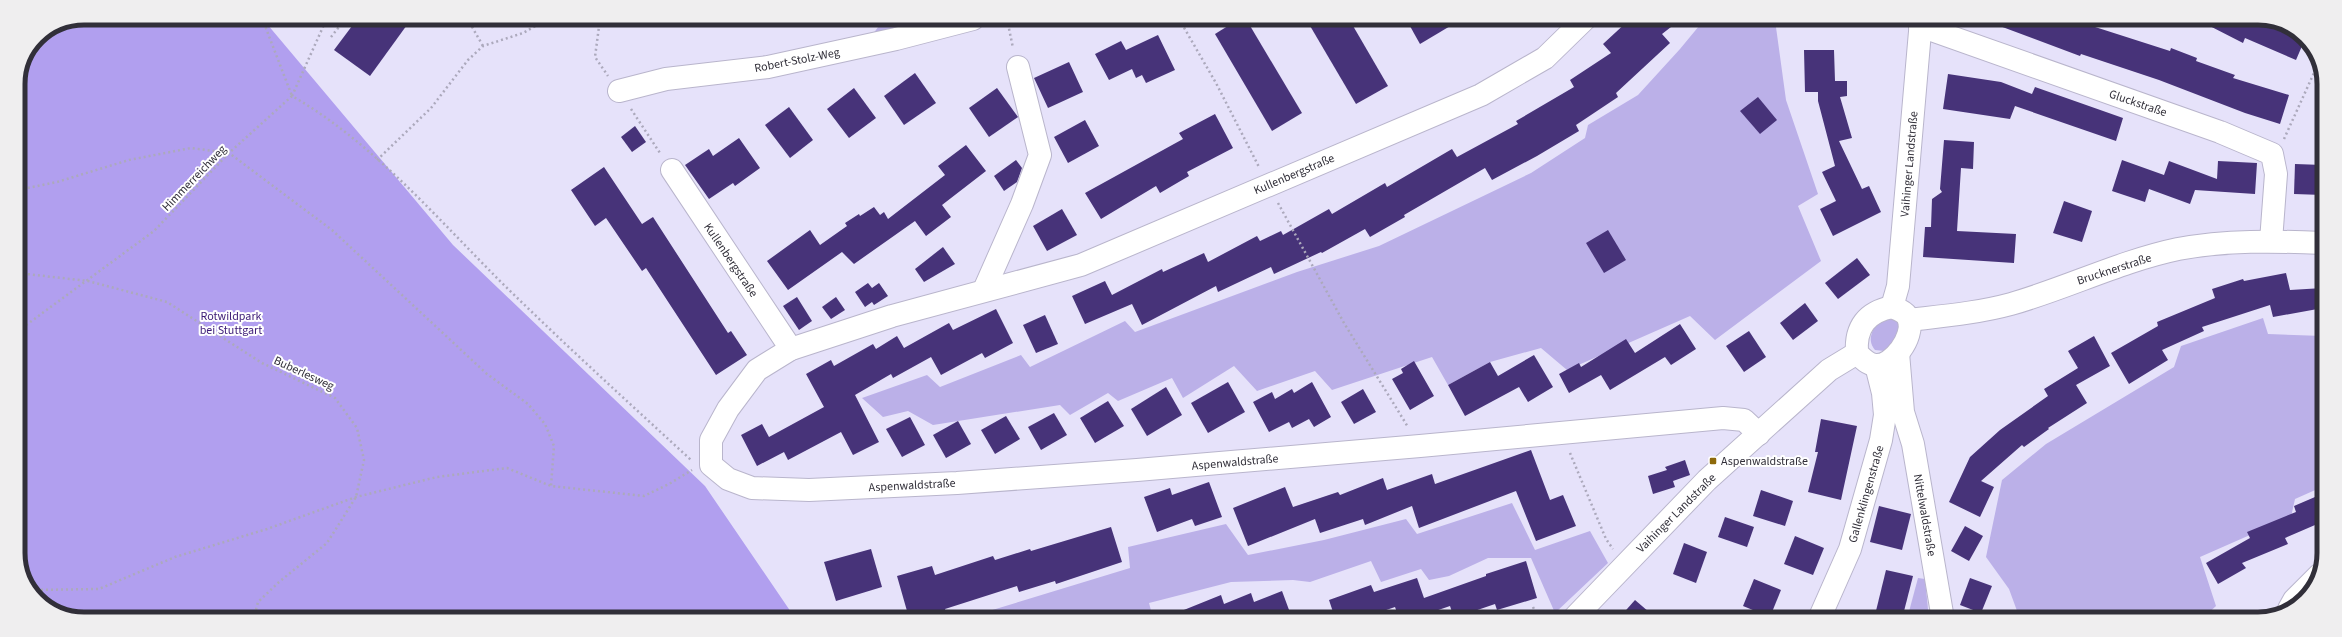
<svg xmlns="http://www.w3.org/2000/svg" width="2342" height="637" viewBox="0 0 2342 637" font-family="'Source Sans 3',sans-serif">
<style>
.green{fill:#bbb0e8}
.forest{fill:#b19fef}
.building{fill:#473379}
.lines{fill:none;stroke-linecap:round;stroke-linejoin:round}
.minor-casing{stroke:#b9b5cc;stroke-width:24}
.path{stroke:#aca9bc;stroke-width:2.5;stroke-dasharray:2 3;stroke-linecap:butt}
.minor{stroke:#fff;stroke-width:22}
.poi-dot{fill:#8d690b;stroke:#fff;stroke-width:1.5}
.labels{text-anchor:middle;stroke-width:4;stroke-linejoin:round;paint-order:stroke}
.street-label{font-size:12px;fill:#312f39;stroke:#fff}
.park-label{font-size:12px;fill:#3c1b76;stroke:#fff}
.poi-label{font-size:12px;fill:#312f39;stroke:#fff;text-anchor:start}
.rim{fill:none;stroke:#312f39;stroke-width:5}
</style>
<rect width="100%" height="100%" fill="#e6e2fa"/>
<!-- green -->
<g class="green">
<polygon points="884,19 923,19 873,34"/>
<polygon points="1704,20 1775,20 1786,100 1818,194 1798,206 1821,261 1715,340 1690,316 1567,370 1541,348 1490,362 1448,385 1432,357 1332,390 1315,371 1257,391 1234,366 1183,398 1172,378 1118,401 1108,393 1070,415 1060,405 933,425 908,411 883,417 862,398 927,375 940,387 1021,355 1030,367 1125,321 1135,332 1297,272 1379,246 1531,173 1585,138 1588,125 1638,95 1680,49"/>
<path d="M1899,318C1900,330 1897,344 1884,351L1875,350C1866,339 1873,329 1880,319Z"/>
<polygon points="2263,318 2268,334 2323,336 2322,487 2295,499 2291,517 2200,557 2216,606 2202,619 2020,619 2009,589 1986,557 2002,480 2046,444 2174,367 2181,346"/>
<polygon points="1512,503 1535,550 1590,531 1608,563 1555,613 1531,558 1488,558 1449,576 1429,580 1421,569 1381,582 1371,561 1310,582 1293,580 1231,582 1149,603 1153,618 966,618 1130,568 1128,547 1226,524 1248,555 1324,540 1406,519 1417,534"/>
<polygon points="1918,578 1925,579 1929,619 1907,619"/>
</g>
<!-- forest -->
<polygon class="forest" points="84,18 262,18 453,245 705,486 795,618 67,617 34,596 18,558 18,83 23,58 37,37"/>
<!-- building -->
<g class="building">
<polygon points="358,18 412,18 370,76 334,50"/>
<polygon points="1239,19 1246,19 1302,113 1272,131 1215,34"/>
<polygon points="1306,19 1349,19 1388,86 1356,104"/>
<polygon points="1406,19 1462,19 1420,44"/>
<polygon points="1629,20 1680,20 1662,34 1670,43 1616,93 1618,97 1576,125 1579,131 1537,156 1492,180 1485,168 1404,215 1405,217 1370,237 1365,229 1322,253 1321,252 1274,274 1271,267 1218,292 1216,286 1142,325 1132,304 1085,324 1072,296 1105,281 1112,295 1162,269 1163,272 1204,253 1208,262 1257,236 1260,241 1281,231 1283,235 1329,209 1332,214 1385,183 1387,187 1452,149 1457,157 1518,124 1516,121 1574,87 1570,80 1611,53 1603,44"/>
<polygon points="1990,20 2094,20 2092,26 2170,51 2171,48 2197,58 2196,61 2235,75 2233,78 2289,95 2280,124 2245,113 2159,80 2081,54 2080,56 1989,22"/>
<polygon points="2198,20 2275,20 2305,39 2296,60 2245,38 2243,43"/>
<polygon points="1158,35 1175,70 1146,83 1142,75 1136,78 1132,69 1109,80 1095,54 1121,41 1126,50"/>
<polygon points="1804,50 1834,50 1835,81 1847,81 1847,96 1840,97 1852,138 1839,141 1862,189 1869,186 1881,212 1833,236 1820,209 1836,201 1822,172 1835,166 1818,101 1818,92 1805,92"/>
<polygon points="1069,62 1083,92 1048,108 1034,78"/>
<polygon points="915,73 936,103 904,125 884,96"/>
<polygon points="1948,74 2001,82 2032,94 2035,87 2123,118 2116,141 2015,106 2010,119 1943,109"/>
<polygon points="854,88 876,118 849,138 827,109"/>
<polygon points="997,88 1018,117 989,137 969,108"/>
<polygon points="1758,97 1777,120 1760,134 1740,111"/>
<polygon points="789,107 813,140 790,158 765,125"/>
<polygon points="1215,114 1233,148 1187,172 1189,176 1160,193 1156,186 1101,219 1085,193 1183,139 1179,133"/>
<polygon points="1085,120 1099,146 1068,163 1054,137"/>
<polygon points="635,126 646,142 632,152 621,137"/>
<polygon points="739,138 760,168 735,186 733,183 709,199 685,165 709,149 713,156"/>
<polygon points="1944,140 1974,142 1973,169 1961,168 1957,231 2016,234 2014,263 1923,257 1925,227 1931,227 1932,199 1942,192 1940,189"/>
<polygon points="966,145 986,171 942,205 951,217 926,236 915,221 854,264 842,252 788,290 767,261 810,230 820,245 847,226 845,223 859,214 860,216 874,207 880,215 884,212 888,219 945,175 938,166"/>
<polygon points="1016,160 1022,168 1017,182 1004,191 994,176"/>
<polygon points="2122,160 2164,175 2169,161 2217,179 2218,161 2257,163 2255,194 2195,190 2190,204 2149,189 2145,202 2112,191"/>
<polygon points="2295,164 2323,165 2323,195 2294,194"/>
<polygon points="604,167 642,224 653,217 728,333 731,331 747,355 716,375 646,268 642,271 606,218 595,226 571,190"/>
<polygon points="2064,201 2092,211 2082,242 2053,233"/>
<polygon points="1062,209 1077,235 1047,251 1033,226"/>
<polygon points="1608,230 1626,260 1604,273 1586,243"/>
<polygon points="943,247 955,264 924,282 915,269"/>
<polygon points="1857,258 1870,275 1838,299 1825,283"/>
<polygon points="2286,273 2290,290 2323,288 2323,308 2273,317 2270,305 2202,327 2204,331 2162,350 2168,360 2129,384 2111,353 2158,326 2157,322 2215,298 2212,289 2243,279 2244,281"/>
<polygon points="868,283 872,288 879,283 888,296 874,305 872,302 865,307 855,292"/>
<polygon points="797,297 812,321 799,330 783,306"/>
<polygon points="836,297 845,310 831,319 822,307"/>
<polygon points="1805,303 1818,321 1793,340 1780,323"/>
<polygon points="996,309 1013,343 985,358 982,353 941,375 931,357 893,378 891,374 855,395 879,442 853,455 841,432 788,460 784,452 757,466 741,435 762,424 769,437 824,407 806,374 831,360 834,366 873,344 876,349 897,336 904,348 949,323 953,330"/>
<polygon points="1045,315 1058,344 1036,353 1023,325"/>
<polygon points="1680,324 1696,349 1671,365 1665,357 1610,390 1601,375 1569,393 1559,374 1579,363 1581,367 1626,339 1635,353"/>
<polygon points="1749,331 1766,357 1744,372 1726,346"/>
<polygon points="2094,336 2110,366 2076,385 2087,403 2048,428 2049,429 2024,447 2022,445 1981,481 1994,487 1980,517 1949,502 1970,457 2000,430 2048,396 2044,389 2078,368 2068,351"/>
<polygon points="1534,355 1553,387 1528,402 1519,387 1465,416 1448,385 1490,362 1498,376"/>
<polygon points="1414,361 1434,396 1410,410 1392,379 1403,373 1401,369"/>
<polygon points="1228,382 1245,412 1208,433 1191,403"/>
<polygon points="1312,382 1331,417 1314,427 1309,419 1292,428 1289,422 1269,432 1253,402 1272,392 1275,399 1292,389 1294,393"/>
<polygon points="1166,387 1182,415 1147,436 1131,409"/>
<polygon points="1363,389 1376,412 1354,424 1341,402"/>
<polygon points="1108,401 1124,426 1095,443 1080,418"/>
<polygon points="1054,413 1067,435 1041,450 1028,427"/>
<polygon points="1006,416 1020,439 995,454 981,430"/>
<polygon points="910,417 925,445 902,457 886,429"/>
<polygon points="1821,419 1857,426 1841,500 1808,492 1818,452 1815,452"/>
<polygon points="958,421 971,444 946,458 933,435"/>
<polygon points="1531,450 1550,500 1563,495 1576,526 1536,541 1516,491 1419,528 1412,506 1365,525 1363,519 1320,533 1315,519 1248,546 1233,508 1285,487 1293,507 1338,492 1340,495 1383,478 1387,490 1432,474 1435,484"/>
<polygon points="1685,460 1690,475 1673,481 1675,487 1653,494 1648,476 1667,470 1665,467"/>
<polygon points="1209,482 1222,517 1195,526 1192,519 1157,532 1144,497 1170,488 1172,495"/>
<polygon points="1761,490 1793,501 1785,526 1753,516"/>
<polygon points="2322,494 2322,522 2285,538 2288,544 2242,563 2246,568 2218,584 2206,563 2250,538 2247,532 2296,512 2294,506"/>
<polygon points="1879,506 1911,514 1902,550 1870,542"/>
<polygon points="1725,517 1754,527 1747,547 1718,537"/>
<polygon points="1965,526 1983,536 1969,561 1951,551"/>
<polygon points="1111,527 1122,562 1056,584 1055,581 1019,592 1017,586 945,609 946,612 926,618 909,618 897,576 932,566 935,575 993,556 995,560 1030,549 1031,551"/>
<polygon points="1795,536 1824,548 1813,575 1784,564"/>
<polygon points="1684,543 1707,552 1696,583 1673,574"/>
<polygon points="871,549 882,587 836,601 824,562"/>
<polygon points="1526,561 1537,598 1497,610 1495,604 1454,618 1450,606 1415,618 1399,618 1395,607 1363,618 1335,618 1329,600 1371,585 1374,592 1417,578 1424,598 1486,576 1486,574"/>
<polygon points="1886,570 1913,576 1902,619 1874,619"/>
<polygon points="1970,578 1992,586 1981,613 1960,605"/>
<polygon points="1754,579 1781,590 1770,617 1743,606"/>
<polygon points="1282,591 1292,618 1164,618 1221,595 1224,604 1251,593 1254,602"/>
<polygon points="1635,600 1656,618 1619,618"/>
</g>
<g class="lines">
<!-- minor casing -->
<g class="minor-casing">
<g id="minor">
<polyline points="1585,19 1545,58 1481,95 1081,265 892,316 791,349 757,370 728,409 711,440 711,465 728,479 752,488 809,490 957,483 1137,470 1420,446 1723,418 1744,420 1759,434"/>
<polyline points="1920,26 2220,132 2272,154 2276,174 2271,241"/>
<polyline points="619,91 666,79 768,67 896,39 973,19"/>
<polyline points="672,170 791,349"/>
<polyline points="984,290 1022,204 1040,155 1018,67"/>
<polyline points="1892,307 1898,286 1921,20"/>
<path d="M1892,307C1899,310 1907,312 1909,320C1914,337 1893,367 1875,365C1867,364 1862,358 1857,353C1855,327 1867,312 1892,307Z"/>
<path d="M1909,320C1943,316 1978,313 2011,304C2067,288 2121,261 2178,249C2226,240 2275,241 2323,243"/>
<polyline points="1898,353 1903,412 1913,444 1943,619"/>
<polyline points="2289,609 2294,600 2319,575"/>
<polyline points="1574,618 1707,480 1829,370 1857,353"/>
<polyline points="1819,619 1850,549 1881,440 1885,415 1883,393 1876,365"/>
</g>
</g>
<!-- path -->
<g class="path">
<polyline points="262,18 292,96"/>
<polyline points="467,18 483,46"/>
<polyline points="600,19 595,57 608,76"/>
<polyline points="847,19 849,28"/>
<polyline points="1007,19 1013,48"/>
<polyline points="1179,19 1216,83 1259,167"/>
<polyline points="331,37 346,18"/>
<polyline points="292,96 327,18"/>
<polyline points="631,109 660,153"/>
<polyline points="2284,139 2318,64"/>
<polyline points="377,160 431,108 468,60 483,46 523,33 550,18"/>
<polyline points="18,190 57,182 129,160 191,148 229,153 332,230 487,374 528,404 545,424 554,446 551,486"/>
<polyline points="1278,203 1344,323 1408,427"/>
<polyline points="18,273 88,281 167,302 262,363 335,398 357,428 364,460 356,497 327,543 279,582 258,602 254,617"/>
<path d="M18,331L154,231L229,153L292,96C371,141 437,218 501,282C563,343 627,401 691,460"/>
<polyline points="1570,453 1606,539 1613,549"/>
<polyline points="31,590 99,589 175,557 267,529 356,497 437,477 507,468 551,486 644,496 669,484 692,470"/>
<polyline points="1533,607 1538,618"/>
</g>
<!-- minor -->
<use href="#minor" class="minor"/>
</g>
<!-- markers -->
<rect class="poi-dot" x="1709" y="457" width="8" height="8" rx="2"/>
<g class="labels">
<!-- street labels -->
<g class="street-label">
<text transform="translate(797 60) rotate(-11)" y="4">Robert-Stolz-Weg</text>
<text transform="translate(2138 103) rotate(19)" y="4">Gluckstraße</text>
<text transform="translate(1909 164) rotate(-85)" y="4">Vaihinger Landstraße</text>
<text transform="translate(1294 174) rotate(-23)" y="4">Kullenbergstraße</text>
<text transform="translate(194 178) rotate(-46)" y="4">Himmerreichweg</text>
<text transform="translate(731 260) rotate(56)" y="4">Kullenbergstraße</text>
<text transform="translate(2114 269) rotate(-18)" y="4">Brucknerstraße</text>
<text transform="translate(304 373) rotate(25)" y="4">Buberlesweg</text>
<text transform="translate(1235 462) rotate(-5)" y="4">Aspenwaldstraße</text>
<text transform="translate(912 485) rotate(-3)" y="4">Aspenwaldstraße</text>
<text transform="translate(1866 494) rotate(-74)" y="4">Gallenklingenstraße</text>
<text transform="translate(1676 513) rotate(-45)" y="4">Vaihinger Landstraße</text>
<text transform="translate(1925 515) rotate(80)" y="4">Nittelwaldstraße</text>
</g>
<!-- park labels -->
<g class="park-label">
<text x="231" y="320">Rotwildpark<tspan x="231" dy="14">bei Stuttgart</tspan></text>
</g>
<!-- poi labels -->
<g class="poi-label">
<text x="1721" y="465">Aspenwaldstraße</text>
</g>
</g>
<!-- crop -->
<path d="M0 0H2342V637H0ZM84 25H2258A59 59 0 0 1 2317 84V553A59 59 0 0 1 2258 612H84A59 59 0 0 1 25 553V84A59 59 0 0 1 84 25Z" fill="#efeeef" fill-rule="evenodd"/>
<path class="rim" d="M84 25H2258A59 59 0 0 1 2317 84V553A59 59 0 0 1 2258 612H84A59 59 0 0 1 25 553V84A59 59 0 0 1 84 25Z"/>
</svg>
